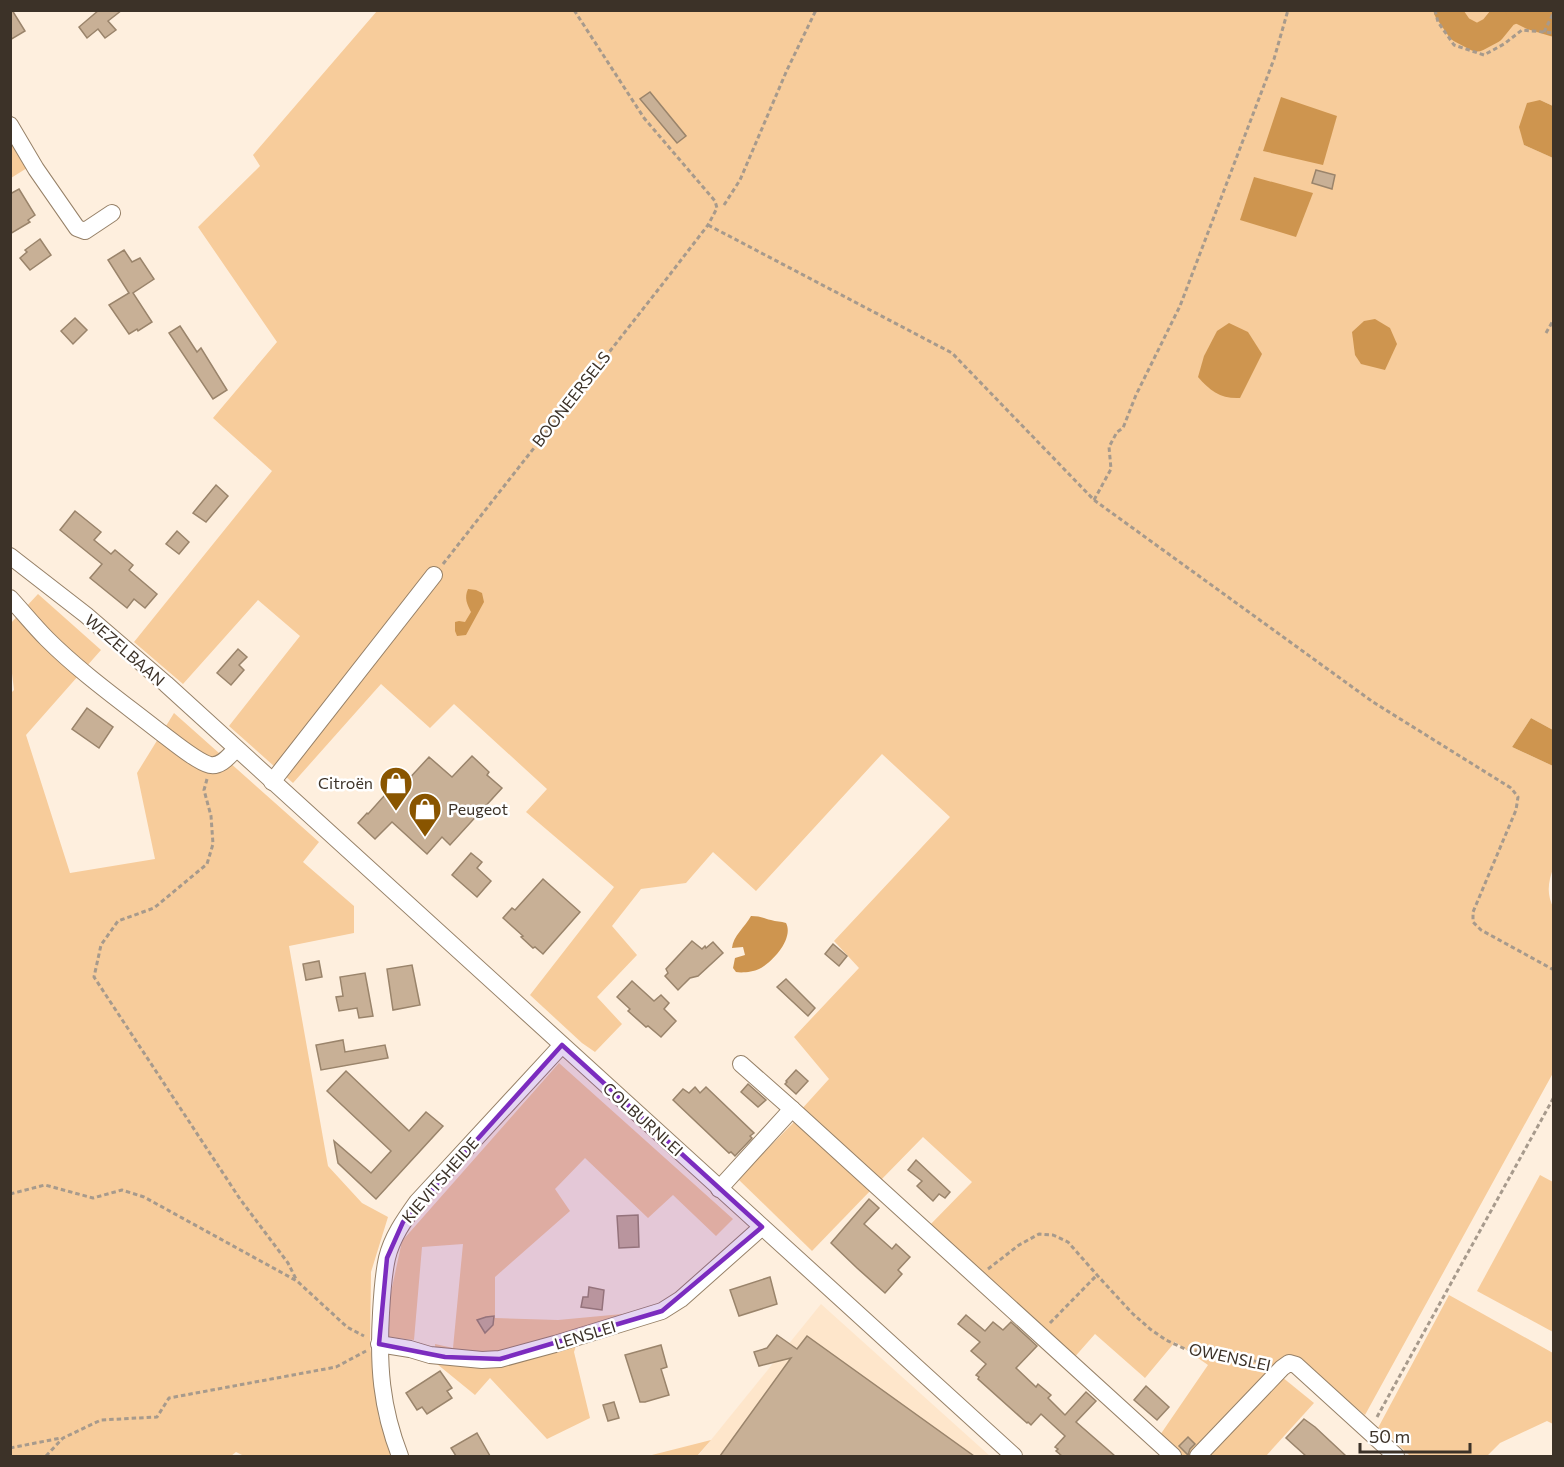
<svg xmlns="http://www.w3.org/2000/svg" width="1564" height="1467" viewBox="0 0 1564 1467" font-family="Commissioner,sans-serif">
<style>
.built{fill:#fee6cb}
.green{fill:#f7cc9b}
.water{fill:#ce954f}
.lines{fill:none;stroke-linecap:round;stroke-linejoin:round}
.river{stroke:#ce954f;stroke-width:27}
.building{fill:#c8b096;stroke:#9a846b;stroke-width:1.5}
.minor-casing{stroke:#968067;stroke-width:18}
.path{stroke:#a79a8c;stroke-width:3;stroke-dasharray:4.5 3;stroke-linecap:butt}
.minor{stroke:#fff;stroke-width:16}
.marked{fill:#7b2cbf;fill-opacity:0.2;stroke:#7b2cbf;stroke-width:4.5;stroke-linejoin:round}
.labels{text-anchor:middle;stroke-width:5;stroke-linejoin:round;paint-order:stroke}
.street-label{font-size:16px;fill:#3c3228;stroke:#fff}
.poi-label{font-size:16px;fill:#3c3228;stroke:#fff;text-anchor:end}
</style>
<rect width="100%" height="100%" fill="#feefde"/>
<!-- built -->
<polygon class="built" points="821,1304 990,1456 698,1456"/>
<!-- green -->
<g class="green">
<path d="M377,11H1553V106L1540,100L1524,145L1553,158V730L1531,718L1512,747L1553,766L1554,866C1548,882 1546,894 1554,909L1553,1073L1365,1415L1293,1356L1191,1456H1181L1158,1438L1208,1365L1175,1342L1145,1378L1095,1334L1072,1360L928,1227L972,1182L923,1137L879,1182L800,1111L829,1079L794,1037L859,968L834,941L950,817L882,754L756,891L713,852L686,883L641,889L612,926L637,955L597,997L622,1024L595,1052L582,1043L530,995L614,887L526,812L547,789L454,704L430,728L381,684L293,783L229,726L300,636L258,600L183,684L134,642L272,471L213,418L277,342L198,227L260,166L253,155Z"/>
<polygon points="10,142 27,168 11,178 10,178"/>
<polygon points="38,594 101,650 26,735 70,873 155,859 137,773 174,713 319,842 303,862 354,906 354,933 289,946 328,1166 362,1203 388,1217 371,1272 370,1345 379,1419 393,1456 244,1456 236,1452 231,1456 11,1456 10,694 14,690 11,665 11,623"/>
<polygon points="559,1063 733,1219 716,1236 673,1195 648,1218 585,1158 555,1189 570,1211 495,1277 495,1318 558,1320 633,1313 641,1326 577,1343 574,1352 590,1418 547,1439 490,1378 475,1395 437,1364 435,1344 453,1348 463,1244 422,1247 414,1340 389,1337 385,1320 402,1241"/>
<polygon points="795,1121 871,1190 812,1251 738,1179"/>
<polygon points="1540,1175 1553,1182 1553,1332 1477,1291"/>
<polygon points="1449,1295 1553,1353 1553,1424 1547,1421 1500,1443 1487,1456 1410,1456 1387,1433 1378,1428"/>
<polygon points="1282,1377 1314,1403 1266,1456 1206,1456"/>
<polygon points="711,1440 697,1456 648,1456"/>
</g>
<!-- water -->
<g class="water">
<polygon points="1281,97 1337,116 1323,165 1263,151"/>
<polygon points="1540,100 1553,106 1553,158 1524,145 1519,127 1527,103"/>
<polygon points="1254,177 1313,193 1296,237 1240,220"/>
<polygon points="1375,319 1390,328 1397,344 1385,370 1361,364 1355,355 1352,332 1364,321"/>
<path d="M1229,323L1248,332L1262,354L1240,398C1221,399 1210,391 1198,377L1204,356L1217,331Z"/>
<path d="M468,589L476,590L482,593L484,602L466,635L457,636L455,631V622L459,621L465,622L471,612C467,604 464,598 468,589Z"/>
<polygon points="1531,718 1553,730 1553,766 1512,747"/>
<path d="M751,916C760,916 763,918 771,920C776,922 781,921 786,923C794,938 773,962 759,969C753,972 742,973 736,972L733,968L735,958L745,955L743,947L732,948C733,936 745,927 751,916Z"/>
</g>
<g class="lines">
<!-- river -->
<g class="river">
<polyline points="1447,10 1460,29 1477,38 1492,30 1505,14 1514,10"/>
<polyline points="1519,10 1531,16 1554,23"/>
</g>
</g>
<!-- building -->
<g class="building">
<polygon points="10,10 12,10 25,31 10,40"/>
<polygon points="99,10 122,10 108,21 116,30 105,38 98,29 87,38 79,27"/>
<polygon points="650,92 686,136 677,143 640,99"/>
<polygon points="1316,170 1335,175 1332,189 1312,183"/>
<polygon points="19,189 35,215 28,220 30,222 10,234 10,194"/>
<polygon points="40,239 51,255 30,270 20,258 27,252 25,250"/>
<polygon points="124,250 132,262 140,258 154,279 133,293 152,322 138,331 137,329 129,334 109,305 129,293 108,260"/>
<polygon points="75,318 87,330 73,344 61,331"/>
<polygon points="180,326 197,352 201,348 227,390 213,399 169,333"/>
<polygon points="216,485 228,496 206,522 193,513"/>
<polygon points="75,511 101,532 94,540 111,554 115,550 133,565 129,570 130,571 157,594 145,608 134,599 127,608 90,578 102,564 60,530"/>
<polygon points="177,531 189,542 179,554 166,544"/>
<polygon points="238,649 247,657 239,665 244,670 231,685 217,673"/>
<polygon points="87,708 113,727 99,748 72,729"/>
<polygon points="472,756 489,772 487,775 502,788 450,845 442,837 427,854 392,822 375,839 358,823 367,813 368,814 401,777 406,782 429,757 452,777"/>
<polygon points="471,853 482,862 477,868 491,881 477,897 452,875"/>
<polygon points="543,879 580,912 543,954 535,947 533,948 521,937 523,936 503,918 512,908 515,910"/>
<polygon points="692,941 702,949 705,946 706,948 713,942 723,953 698,976 690,978 678,990 665,976 668,973 666,969"/>
<polygon points="833,944 847,956 839,966 825,954"/>
<polygon points="319,961 322,977 306,980 303,964"/>
<polygon points="412,965 420,1005 393,1010 387,969"/>
<polygon points="365,973 373,1016 359,1018 357,1008 339,1011 336,997 343,996 340,977"/>
<polygon points="786,979 815,1008 808,1016 777,987"/>
<polygon points="632,981 654,1001 661,995 669,1003 664,1009 676,1021 661,1037 648,1026 646,1027 628,1011 630,1009 617,997"/>
<polygon points="343,1040 345,1052 385,1045 388,1058 321,1070 316,1045"/>
<polygon points="796,1070 808,1081 796,1094 785,1084 787,1082 786,1081"/>
<polygon points="346,1071 409,1131 426,1112 443,1126 376,1199 338,1163 334,1141 371,1173 391,1151 327,1091"/>
<polygon points="748,1084 766,1100 758,1107 741,1092"/>
<polygon points="695,1087 700,1093 706,1087 754,1133 750,1136 752,1138 735,1156 731,1152 729,1153 673,1100 683,1089 689,1093"/>
<polygon points="916,1160 950,1192 945,1198 939,1194 933,1201 917,1186 922,1181 908,1170"/>
<polygon points="869,1199 879,1208 864,1224 892,1249 896,1244 910,1257 898,1270 902,1274 885,1293 857,1268 831,1243"/>
<polygon points="638,1215 639,1247 619,1248 617,1216"/>
<polygon points="770,1277 777,1304 739,1316 730,1290"/>
<polygon points="589,1287 604,1290 602,1310 581,1307 583,1297 588,1297"/>
<polygon points="966,1315 985,1331 993,1322 1003,1330 1011,1322 1037,1346 1016,1368 1036,1387 1038,1384 1051,1395 1048,1398 1065,1415 1086,1392 1096,1401 1076,1422 1115,1456 1062,1456 1056,1451 1058,1449 1055,1447 1065,1436 1041,1414 1031,1425 1028,1422 1027,1423 978,1379 979,1377 976,1375 986,1364 971,1351 980,1342 958,1324"/>
<polygon points="494,1316 493,1325 485,1333 477,1320 486,1317"/>
<polygon points="777,1335 797,1349 807,1336 974,1456 720,1456 791,1358 759,1366 754,1352 767,1348"/>
<polygon points="661,1345 667,1367 661,1369 669,1395 645,1402 640,1402 625,1355"/>
<polygon points="440,1371 452,1388 447,1391 452,1398 427,1414 422,1407 417,1410 406,1393"/>
<polygon points="1146,1386 1169,1407 1157,1420 1134,1400"/>
<polygon points="614,1402 619,1418 608,1421 603,1405"/>
<polygon points="1304,1419 1315,1427 1346,1456 1306,1456 1286,1438"/>
<polygon points="477,1433 490,1456 456,1456 451,1448"/>
<polygon points="1188,1437 1195,1444 1190,1449 1188,1455 1179,1446"/>
</g>
<g class="lines">
<!-- minor casing -->
<g class="minor-casing">
<g id="minor">
<polyline points="10,125 36,169 77,228 85,231 112,213"/>
<polyline points="10,556 86,615 166,684 1014,1456"/>
<path d="M10,598C22,611 34,626 47,639C81,673 122,702 160,732C171,740 197,762 210,765C221,767 229,756 236,749"/>
<polyline points="272,782 434,575"/>
<polyline points="741,1064 792,1109 1173,1456"/>
<polyline points="719,1189 792,1109"/>
<polyline points="379,1344 410,1349 430,1355 482,1360 500,1359 555,1344 662,1311 681,1299 762,1227"/>
<path d="M400,1456C381,1407 378,1365 381,1313C382,1295 383,1276 387,1258C392,1237 405,1219 417,1202L562,1045"/>
<polyline points="1198,1456 1282,1368 1289,1363 1296,1365 1396,1456"/>
</g>
</g>
<!-- path -->
<g class="path">
<polyline points="1435,10 1438,22 1454,45 1484,55 1504,44 1522,30 1554,33"/>
<polyline points="1544,32 1552,16 1553,10"/>
<polyline points="724,205 740,180 787,70 816,10"/>
<polyline points="708,225 952,353 1094,500 1373,702 1511,788 1518,797 1516,810 1473,912 1473,922 1481,930 1554,970"/>
<polyline points="1546,333 1554,319"/>
<polyline points="1094,500 1111,469 1109,447 1117,432 1123,428 1136,395 1180,306 1274,59 1288,10"/>
<polyline points="443,564 661,286 708,225 717,208 715,201 644,118 574,10"/>
<polyline points="207,779 204,790 211,816 213,844 207,864 154,908 118,921 101,945 94,977 240,1199 288,1263 297,1281"/>
<polyline points="10,1194 45,1185 93,1198 122,1190 144,1197 297,1281 347,1327 364,1336"/>
<polyline points="988,1269 1019,1245 1039,1234 1053,1235 1068,1242 1097,1275 1132,1313 1150,1329 1166,1340 1185,1349 1266,1363"/>
<polyline points="1050,1323 1097,1275"/>
<polyline points="1377,1417 1554,1097"/>
<polyline points="10,1448 61,1438"/>
<polyline points="46,1456 63,1438 101,1420 157,1417 169,1398 336,1367 366,1351"/>
</g>
<!-- minor -->
<use href="#minor" class="minor"/>
</g>
<!-- marked area -->
<path class="marked" d="M562,1045L762,1227L662,1311L500,1359L445,1357L379,1344L387,1258L403,1222Z"/>
<!-- icons -->
<defs>
<g id="shop-pin" transform="scale(1.725)"><path d="M0 17L-7.5 6A9.5 9.5 0 1 1 7.5 6Z" fill="#895500" stroke="#fff"/><path d="M-5-2.5h2.3a2.7 3.5 0 0 1 5.4 0H5L5.5 6h-11ZM-1.5-2.5h3a1.5 2.3 0 0 0-3 0Z" fill="#fff"/></g>
</defs>
<g fill-rule="evenodd">
<use href="#shop-pin" x="396" y="783"/>
<use href="#shop-pin" x="425" y="809"/>
</g>
<g class="labels">
<!-- street labels -->
<g class="street-label">
<text transform="translate(571 399) rotate(-52)" y="6">BOONEERSELS</text>
<text transform="translate(125 650) rotate(41)" y="6">WEZELBAAN</text>
<text transform="translate(643 1119) rotate(42)" y="6">COLBURNLEI</text>
<text transform="translate(440 1180) rotate(-49)" y="6">KIEVITSHEIDE</text>
<text transform="translate(585 1335) rotate(-17)" y="6">LENSLEI</text>
<text transform="translate(1230 1357) rotate(12)" y="6">OWENSLEI</text>
</g>
<!-- poi labels -->
<g class="poi-label">
<text x="373" y="789">Citroën</text>
<text x="448" y="815" text-anchor="start">Peugeot</text>
</g>
</g>
<!-- border -->
<rect width="1564" height="1467" fill="none" stroke="#3c3228" stroke-width="24"/>
<!-- scale -->
<path d="M1360 1443v9h110v-9" fill="none" stroke="#3c3228" stroke-width="3"/>
<text x="1369" y="1443" font-size="18" fill="#3c3228" stroke="#ffffff" stroke-width="4.5" paint-order="stroke">50 m</text>
</svg>
